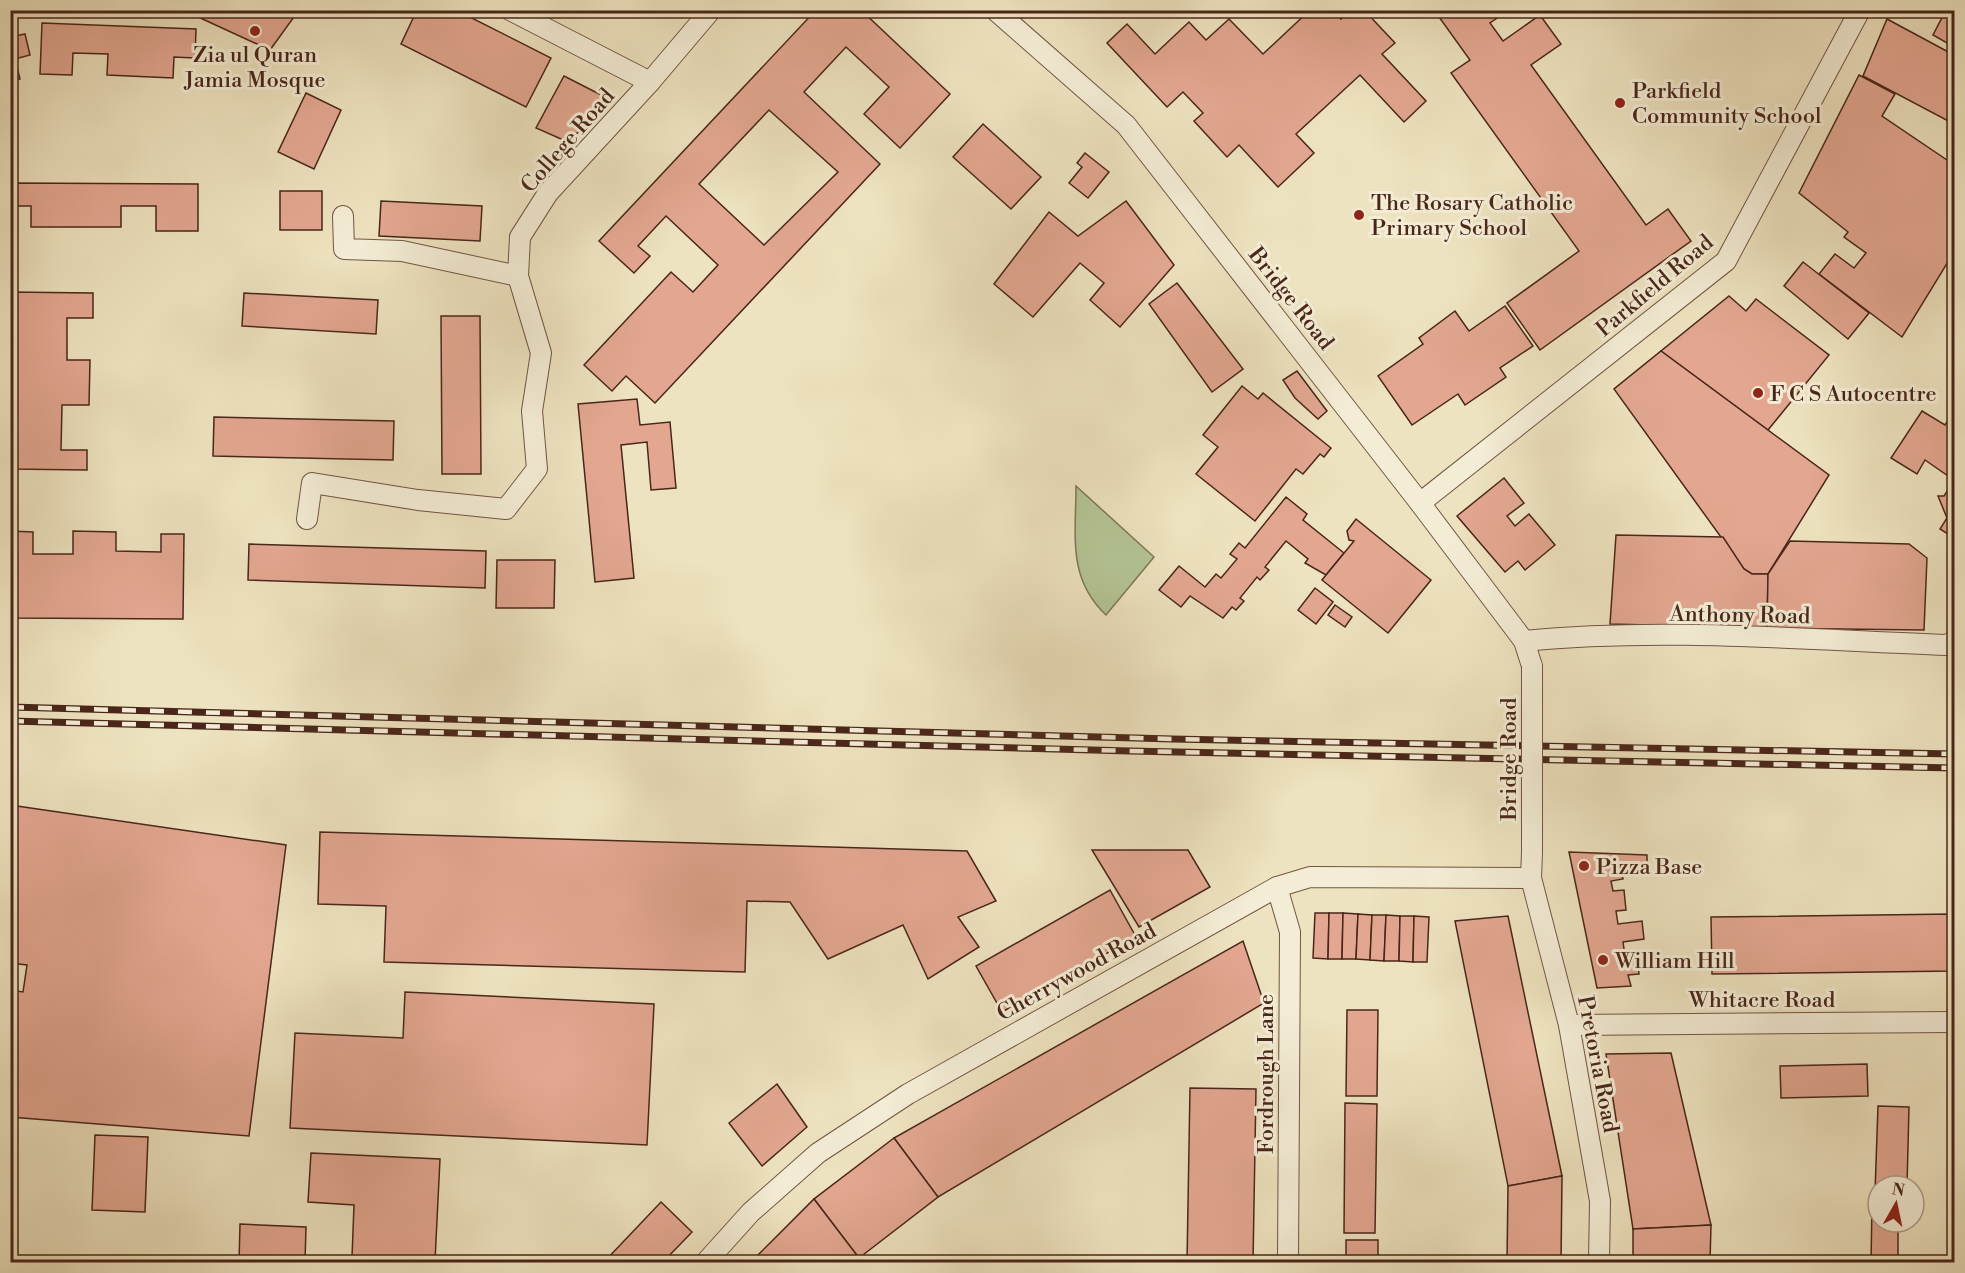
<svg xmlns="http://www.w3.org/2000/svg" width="1965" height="1273" viewBox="0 0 1965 1273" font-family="'Libre Bodoni',serif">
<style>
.green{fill:#b4c596;stroke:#7e7658;stroke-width:1.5}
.building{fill:#e3a791;stroke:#492619;stroke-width:1.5;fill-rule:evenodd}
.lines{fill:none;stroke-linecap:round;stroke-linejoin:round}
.minor-casing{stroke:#725543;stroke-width:22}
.minor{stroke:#f4edd6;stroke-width:20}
.rail-casing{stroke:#492619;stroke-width:7}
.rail{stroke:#f4edd6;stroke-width:4.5;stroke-dasharray:14;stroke-linecap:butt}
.minor-bridge-casing{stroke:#725543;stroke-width:22;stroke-linecap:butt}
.minor-bridge{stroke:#f4edd6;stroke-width:20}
.poi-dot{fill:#8f2418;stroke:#f4edd6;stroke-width:2}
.labels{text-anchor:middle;stroke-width:6;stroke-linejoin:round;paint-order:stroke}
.poi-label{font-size:22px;fill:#492619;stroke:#f4edd6;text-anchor:start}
.street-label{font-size:22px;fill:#492619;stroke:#f4edd6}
</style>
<rect width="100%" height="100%" fill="#eee3c0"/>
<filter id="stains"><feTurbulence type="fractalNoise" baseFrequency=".00333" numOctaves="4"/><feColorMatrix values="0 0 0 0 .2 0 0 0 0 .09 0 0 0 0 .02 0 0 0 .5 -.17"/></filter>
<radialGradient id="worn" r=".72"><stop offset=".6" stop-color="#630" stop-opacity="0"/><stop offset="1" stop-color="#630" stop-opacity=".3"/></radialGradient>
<!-- green -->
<path class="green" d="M1076,486L1154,557L1106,615C1067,578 1076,536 1076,486Z"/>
<!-- building -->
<g class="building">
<polygon points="14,10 43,10 16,17"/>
<polygon points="183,10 299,10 270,50"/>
<polygon points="417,10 456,10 551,58 526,107 401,44"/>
<path d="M816,10H861L950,94L900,148L864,114L889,87L846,47L804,92L880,164L655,403L626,376L612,391L584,365L671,272L693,292L718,265L666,216L638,246L650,256L634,273L599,241ZM769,110L838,172L764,245L699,184Z"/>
<polygon points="1310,10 1333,10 1341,19 1349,10 1364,10 1395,43 1382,54 1426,101 1404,122 1360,75 1296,134 1314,153 1278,187 1239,145 1227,157 1194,121 1203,113 1183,92 1167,107 1107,43 1127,24 1155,54 1189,22 1206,40 1229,19 1263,54"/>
<polygon points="1434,10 1504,10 1506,12 1490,23 1503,41 1540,15 1561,44 1531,65 1646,225 1668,209 1691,241 1540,350 1507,303 1579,251 1451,73 1470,60"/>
<polygon points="1946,10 1954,10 1954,47 1933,35"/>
<polygon points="1887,19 1954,55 1954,124 1863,76"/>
<polygon points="42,23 196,29 195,58 174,57 173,78 107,75 108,54 73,53 72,75 40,74"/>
<polygon points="25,34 30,55 15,59 20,79 10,82 10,37"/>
<polygon points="1859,75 1895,94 1882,116 1950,162 1954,155 1954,252 1902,337 1819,274 1835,254 1854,268 1866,253 1844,237 1848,232 1799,193"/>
<polygon points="564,76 611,100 568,142 536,128"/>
<polygon points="306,93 341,110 314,169 278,152"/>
<polygon points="983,124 1041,177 1011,209 953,157"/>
<polygon points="1085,153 1109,172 1088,198 1069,183 1082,167 1077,163"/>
<polygon points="10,183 198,184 198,231 156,231 156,206 121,206 121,227 31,227 31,206 10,206"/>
<rect x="280" y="191" width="42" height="39"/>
<polygon points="381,201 482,206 480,241 379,236"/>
<polygon points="1126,201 1174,265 1120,327 1090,300 1104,283 1080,263 1033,317 994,284 1049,212 1078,236"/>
<polygon points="1803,262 1869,313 1848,339 1784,286"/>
<polygon points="1177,283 1243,369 1212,392 1149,304"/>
<polygon points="10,292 93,293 93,318 67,318 67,360 90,360 89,405 62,405 61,450 87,450 87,470 10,469"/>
<polygon points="244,293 378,300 376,334 242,326"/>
<polygon points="1729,296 1746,311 1756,299 1829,355 1768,430 1661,351"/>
<polygon points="1505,306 1533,346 1500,368 1506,377 1465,405 1458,394 1412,425 1378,376 1423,344 1419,338 1455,311 1469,331"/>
<polygon points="441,316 480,316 481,474 442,474"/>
<polygon points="1661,351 1829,475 1768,574 1752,574 1744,569 1614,389"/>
<polygon points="1297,371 1327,411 1318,419 1295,398 1283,380"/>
<polygon points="1242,386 1258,399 1263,393 1331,448 1324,457 1320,454 1303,474 1296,469 1255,521 1196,474 1218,447 1203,435"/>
<polygon points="637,399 640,425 670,422 676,488 651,490 647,442 621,445 634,578 595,582 578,404"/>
<polygon points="1922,411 1945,425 1952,414 1954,415 1954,480 1925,460 1917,474 1891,458"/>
<polygon points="214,417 394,421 393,460 213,456"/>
<polygon points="1504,478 1524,503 1507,516 1515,526 1529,514 1555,545 1525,570 1518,561 1505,572 1457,516"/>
<polygon points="1954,481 1954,538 1940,529 1947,518 1938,496 1944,496"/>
<polygon points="1286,497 1307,514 1303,520 1344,553 1326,575 1305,563 1308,559 1286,541 1265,567 1269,570 1260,580 1257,577 1240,598 1244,601 1236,610 1232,607 1223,618 1190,596 1181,607 1159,590 1179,566 1205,587 1216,574 1221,578 1237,559 1230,554 1239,543 1245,548"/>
<polygon points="1356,519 1431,580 1388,633 1322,580 1354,541 1349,540 1347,531"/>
<polygon points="10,531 33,532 33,554 73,554 73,531 116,532 116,551 161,552 161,534 184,534 183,619 10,618"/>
<polygon points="1616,535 1723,537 1744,569 1752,574 1768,574 1767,628 1610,624"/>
<polygon points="1790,541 1909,544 1927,558 1924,630 1767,628 1768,574"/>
<polygon points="249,544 486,551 485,588 248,580"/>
<polygon points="497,560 555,560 554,608 496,608"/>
<polygon points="1315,588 1333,602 1316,624 1298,610"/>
<polygon points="1335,605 1352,617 1345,627 1328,615"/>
<polygon points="10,805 286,845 249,1136 10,1117 10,990 23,992 27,965 10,963"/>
<polygon points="320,832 967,851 996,901 958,917 979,947 928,979 903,925 828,959 790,902 747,901 745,972 384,962 386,906 318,904"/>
<polygon points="1092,850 1188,850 1210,887 1139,927"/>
<polygon points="1569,852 1647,855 1647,870 1621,870 1623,879 1611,881 1613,891 1624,890 1626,910 1616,911 1618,924 1642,921 1644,939 1623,942 1625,956 1637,954 1639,974 1628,975 1631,986 1597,988"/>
<polygon points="1110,890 1136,937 1002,1012 976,966"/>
<polygon points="1315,913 1329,913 1328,959 1313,958"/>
<polygon points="1329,913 1343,913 1342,959 1328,959"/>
<polygon points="1343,913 1358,914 1356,959 1342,959"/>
<polygon points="1358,914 1372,915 1370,960 1356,959"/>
<polygon points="1954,914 1954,971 1712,974 1711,917"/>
<polygon points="1372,915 1386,915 1384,961 1370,960"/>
<polygon points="1386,915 1400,916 1399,961 1384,961"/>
<polygon points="1400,916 1414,916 1413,962 1399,961"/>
<polygon points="1414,916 1429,917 1427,962 1413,962"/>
<polygon points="1508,916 1562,1176 1508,1186 1455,921"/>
<polygon points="1243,941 1264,1003 938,1197 894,1138"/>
<polygon points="405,992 654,1004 647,1145 290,1128 295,1033 403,1038"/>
<polygon points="1347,1010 1378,1010 1377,1096 1346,1096"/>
<polygon points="1671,1053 1711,1225 1633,1229 1606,1054"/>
<polygon points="1867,1064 1868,1096 1781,1098 1780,1066"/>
<polygon points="777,1084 807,1127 762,1166 729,1123"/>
<polygon points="1190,1088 1256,1089 1253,1262 1187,1262"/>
<polygon points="1345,1103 1377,1104 1375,1233 1344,1233"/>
<polygon points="1878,1106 1909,1107 1907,1186 1878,1186 1878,1192 1875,1192"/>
<polygon points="95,1135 148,1137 145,1212 92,1210"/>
<polygon points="894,1138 938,1197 859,1258 814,1199"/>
<polygon points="311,1153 440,1159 435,1261 352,1257 354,1205 308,1202"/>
<polygon points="1562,1176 1561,1262 1507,1262 1508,1186"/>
<polygon points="814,1199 859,1258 853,1262 766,1262 758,1255"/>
<polygon points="661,1202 692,1232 663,1262 604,1262"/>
<polygon points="1872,1206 1878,1206 1878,1222 1898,1222 1898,1262 1871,1262"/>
<polygon points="240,1224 306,1227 305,1262 239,1262"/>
<polygon points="1711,1225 1710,1262 1633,1262 1633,1229"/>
<rect x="1346" y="1240" width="32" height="22"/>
</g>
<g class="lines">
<!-- minor casing -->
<g class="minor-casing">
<g id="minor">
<polyline points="510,10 650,82"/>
<polyline points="995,10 1126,125 1420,503 1524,641 1532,666"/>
<polyline points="343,216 344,249 402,251 518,276"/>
<polyline points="1420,503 1726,261 1860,10"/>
<polyline points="307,519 312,483 418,500 506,509 537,469 532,411 541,353 518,276 520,237 548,193 650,82 711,10"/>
<path d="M1524,641C1663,627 1807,640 1947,645L1954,641"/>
<polyline points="1532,852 1531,878 1569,1025 1600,1201 1599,1262"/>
<polyline points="1277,887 1290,932 1288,1262"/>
<polyline points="1569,1025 1954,1022"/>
<polyline points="706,1262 751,1212 818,1153 908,1094 1277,887 1310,877 1531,878"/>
</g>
</g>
<!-- minor -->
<use href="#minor" class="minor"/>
<!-- rail casing -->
<g class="rail-casing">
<g id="rail">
<polyline points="10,707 1172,739 1954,754"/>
<polyline points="10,721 1130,751 1954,768"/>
</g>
</g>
<!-- rail -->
<use href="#rail" class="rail"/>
<!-- minor-bridge casing -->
<g class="minor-bridge-casing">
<polyline id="minor-bridge" points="1532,666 1532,852"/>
</g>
<!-- minor-bridge -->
<use href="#minor-bridge" class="minor-bridge"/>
</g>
<!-- markers -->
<g class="poi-dot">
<circle cx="255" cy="31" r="6"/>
<circle cx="1620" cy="103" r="6"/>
<circle cx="1359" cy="215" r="6"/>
<circle cx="1758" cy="393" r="6"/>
<circle cx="1584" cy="866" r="6"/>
<circle cx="1603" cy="960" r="6"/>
</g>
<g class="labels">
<!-- poi labels -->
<g class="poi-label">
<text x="255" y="62" text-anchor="middle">Zia ul Quran<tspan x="255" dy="25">Jamia Mosque</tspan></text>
<text x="1632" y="98">Parkfield<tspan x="1632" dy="25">Community School</tspan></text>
<text x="1371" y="210">The Rosary Catholic<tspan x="1371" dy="25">Primary School</tspan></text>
<text x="1770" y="401">F C S Autocentre</text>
<text x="1596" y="874">Pizza Base</text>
<text x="1615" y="968">William Hill</text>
</g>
<!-- street labels -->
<g class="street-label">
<text transform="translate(567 140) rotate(-49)" y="8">College Road</text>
<text transform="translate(1654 285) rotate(-40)" y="8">Parkfield Road</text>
<text transform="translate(1292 298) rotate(52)" y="8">Bridge Road</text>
<text transform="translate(1740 614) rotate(1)" y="8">Anthony Road</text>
<text transform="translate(1508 759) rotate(-90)" y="8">Bridge Road</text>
<text transform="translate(1076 971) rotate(-29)" y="8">Cherrywood Road</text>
<text x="1762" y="1007">Whitacre Road</text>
<text transform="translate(1599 1064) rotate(79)" y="8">Pretoria Road</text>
<text transform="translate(1265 1074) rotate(-90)" y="8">Fordrough Lane</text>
</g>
</g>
<!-- margin -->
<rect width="1965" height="1273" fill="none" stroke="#eee3c0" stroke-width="36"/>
<rect x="12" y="12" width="1941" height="1249" fill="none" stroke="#492619" stroke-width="3"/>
<rect x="18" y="18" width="1929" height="1237" fill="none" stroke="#492619" stroke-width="1.5"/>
<!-- north arrow -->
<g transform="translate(1896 1204) rotate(9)"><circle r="28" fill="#f4edd6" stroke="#b09d8a" stroke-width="1.5"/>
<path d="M0-4.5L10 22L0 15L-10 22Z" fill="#8f2418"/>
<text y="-9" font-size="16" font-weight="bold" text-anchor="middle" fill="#492619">N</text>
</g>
<rect width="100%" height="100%" filter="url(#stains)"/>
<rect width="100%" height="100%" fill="url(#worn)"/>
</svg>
